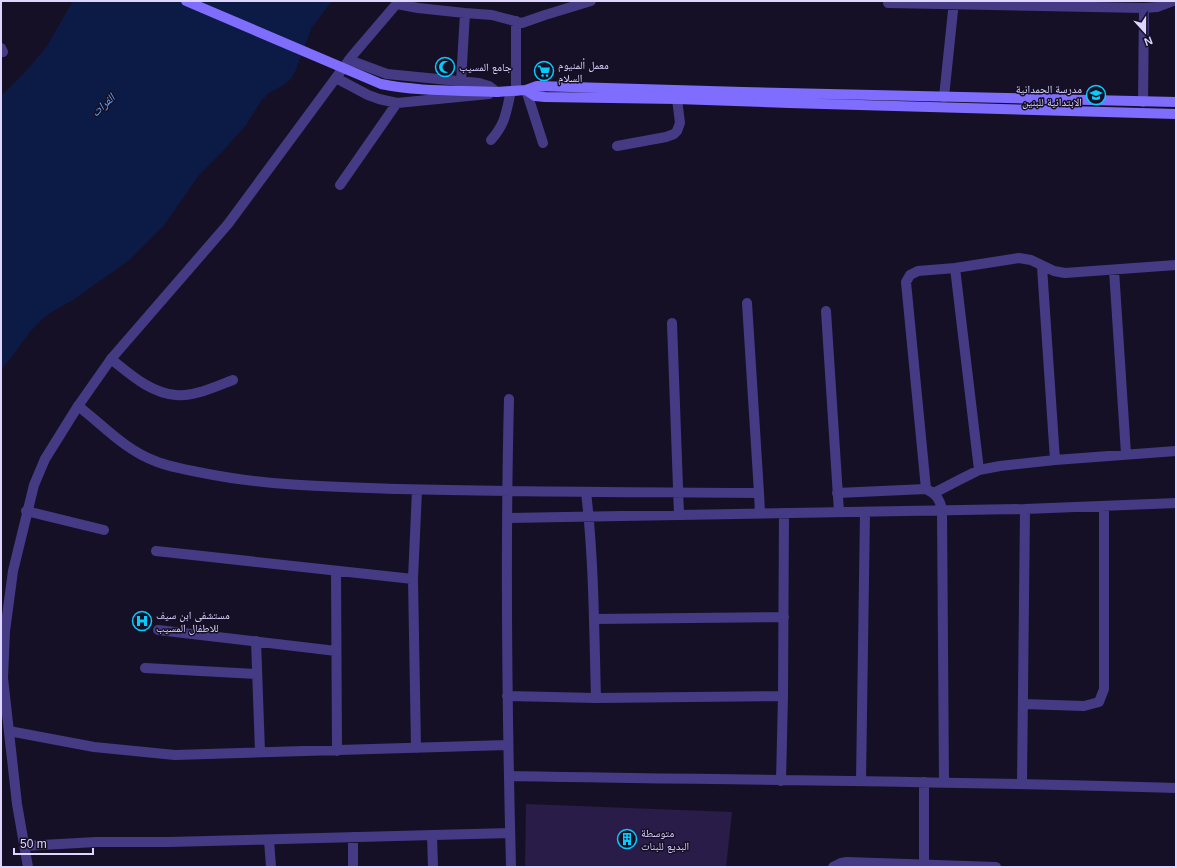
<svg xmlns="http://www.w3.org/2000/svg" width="1177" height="868" viewBox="0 0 1177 868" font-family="Arial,'Noto Naskh Arabic',sans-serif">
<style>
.water{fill:#0b1b45}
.building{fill:#291c48}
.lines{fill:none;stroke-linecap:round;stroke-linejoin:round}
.minor{stroke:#453b85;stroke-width:10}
.tertiary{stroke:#453b85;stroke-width:10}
.secondary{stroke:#7f6efd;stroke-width:10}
.secondary-bridge{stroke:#7f6efd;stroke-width:10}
.labels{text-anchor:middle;stroke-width:3;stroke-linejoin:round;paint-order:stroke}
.poi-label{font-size:11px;fill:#ded6fe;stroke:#161027;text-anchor:start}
.water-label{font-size:12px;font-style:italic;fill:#66a9fd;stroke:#161027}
</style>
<rect width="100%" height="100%" fill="#161027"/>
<path class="water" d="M73 1H332L312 27 295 72 290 80 285 84 269 93 261 101 246 125 222 152 199 175 165 224 128 261 73 300 50 313 41 320 30 332 12 356 1 370V96L27 70 47 46Z"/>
<path class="building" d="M526 804 732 812 726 867H525Z"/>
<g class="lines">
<path class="minor" d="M888 3 1144 8 1157 7 1173 1
M397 4 418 8 465 13 492 15 522 23 545 15 591 1
M516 21V91
M1 48 3 52
M349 60 387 74 479 83 489 86 497 92
M336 78 368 95 379 99 397 103 489 94
M461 81 465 13
M526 90 543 143
M944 97 954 1
M1143 102 1144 8
M491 140C506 123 506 112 511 91
M617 146 666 137 674 134 677 131 680 123 677 99
M340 185 397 103
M1042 267 1055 460
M955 268 979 470
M1114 270 1126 454
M747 303 759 493
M826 311 839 512
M672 323 679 515
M111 359C130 374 150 393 176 395 194 397 216 386 233 380
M509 399C505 555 507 711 511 867
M78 406C103 425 125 450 155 461 170 467 187 470 203 473 267 486 334 487 399 489 519 492 639 492 759 493L760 513
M926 489 906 282 910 275 918 271 955 268 1019 258 1031 260 1054 271 1065 273 1176 265
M586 492C594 560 594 629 596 698
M837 493 926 489C936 494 940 499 942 510L944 782
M934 493 959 480 979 470 1000 466 1055 460 1176 451
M26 511 104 530
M507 518 1025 509 1176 503
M156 551 413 579
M336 571 337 751
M594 619 784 617
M158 630 336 651
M256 641 260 752
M145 668 257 674
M507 696 596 698 783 696
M1023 704 1084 706 1099 702 1104 689V507
M9 731 94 747 175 755 507 745
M416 748 413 579 417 490
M509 776C731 780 954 781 1176 788
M781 781 783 696 784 513
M861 781 865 512
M924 782V864
M1022 783 1025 509
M432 835 433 867
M353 837V867
M269 840 271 867
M24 846 96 842H169L510 833
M833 867 841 863 847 862 996 867"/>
<path class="tertiary" d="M28 867 17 804 3 678 5 631 13 571 34 485 45 459 78 406 111 359 228 224 352 56 399 1"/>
<path class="secondary" d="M526 90 535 96 545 97 677 99 789 103 1176 114
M497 92 526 90 537 86 743 92 1176 102"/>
<path class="secondary-bridge" d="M186 1 381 84C419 92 459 90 497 92"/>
</g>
<defs>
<g id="mosque-ring" transform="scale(1)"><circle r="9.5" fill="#161027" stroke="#05ccfc" stroke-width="1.5"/><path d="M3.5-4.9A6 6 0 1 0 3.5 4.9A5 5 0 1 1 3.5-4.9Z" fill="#05ccfc"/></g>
<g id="supermarket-ring" transform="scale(1)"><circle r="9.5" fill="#161027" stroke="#05ccfc" stroke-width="1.5"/><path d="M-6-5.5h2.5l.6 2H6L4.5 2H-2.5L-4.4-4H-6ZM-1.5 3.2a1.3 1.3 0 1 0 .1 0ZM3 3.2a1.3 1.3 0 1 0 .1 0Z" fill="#05ccfc"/></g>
<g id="school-ring" transform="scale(1)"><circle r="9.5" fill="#161027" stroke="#05ccfc" stroke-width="1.5"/><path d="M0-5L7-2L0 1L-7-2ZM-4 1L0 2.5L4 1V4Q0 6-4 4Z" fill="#05ccfc"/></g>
<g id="hospital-ring" transform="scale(1)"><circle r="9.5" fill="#161027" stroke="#05ccfc" stroke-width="1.5"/><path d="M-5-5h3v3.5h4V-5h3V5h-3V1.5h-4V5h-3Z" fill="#05ccfc"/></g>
<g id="building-ring" transform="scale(1)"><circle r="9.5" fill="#161027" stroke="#05ccfc" stroke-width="1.5"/><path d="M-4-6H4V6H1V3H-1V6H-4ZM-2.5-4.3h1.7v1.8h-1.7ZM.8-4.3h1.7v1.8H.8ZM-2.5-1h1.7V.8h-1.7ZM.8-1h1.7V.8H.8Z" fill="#05ccfc"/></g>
</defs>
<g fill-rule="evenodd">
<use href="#mosque-ring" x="445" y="67"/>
<use href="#supermarket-ring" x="544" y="71"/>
<use href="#school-ring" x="1096" y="95"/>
<use href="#hospital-ring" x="142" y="621"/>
<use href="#building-ring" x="627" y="839"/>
</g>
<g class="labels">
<g class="poi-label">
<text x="558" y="69">معمل ألمنيوم<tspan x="558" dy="13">السلام</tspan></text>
<text x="459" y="71">جامع المسيب</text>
<text x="1082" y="93" text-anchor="end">مدرسة الحمدانية<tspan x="1082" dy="13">الابتدائية للبنين</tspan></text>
<text x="156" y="619">مستشفى ابن سيف<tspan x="156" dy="13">للاطفال المسيب</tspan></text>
<text x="641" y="837">متوسطة<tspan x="641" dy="13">البديع للبنات</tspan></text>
</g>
<g class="water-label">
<text transform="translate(103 105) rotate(-43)" y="4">الفرات</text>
</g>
</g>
<rect width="1177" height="868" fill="none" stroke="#ded6fe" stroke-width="4"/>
<g transform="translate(1145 32) rotate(159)" stroke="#161027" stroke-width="3" paint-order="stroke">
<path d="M0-3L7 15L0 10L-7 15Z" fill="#ded6fe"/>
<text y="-6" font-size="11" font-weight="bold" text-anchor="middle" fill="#ded6fe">N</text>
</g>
<path d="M14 848v6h79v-6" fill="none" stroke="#ded6fe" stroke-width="2"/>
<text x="20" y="848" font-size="12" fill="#ded6fe" stroke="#161027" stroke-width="3" paint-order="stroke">50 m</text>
</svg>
